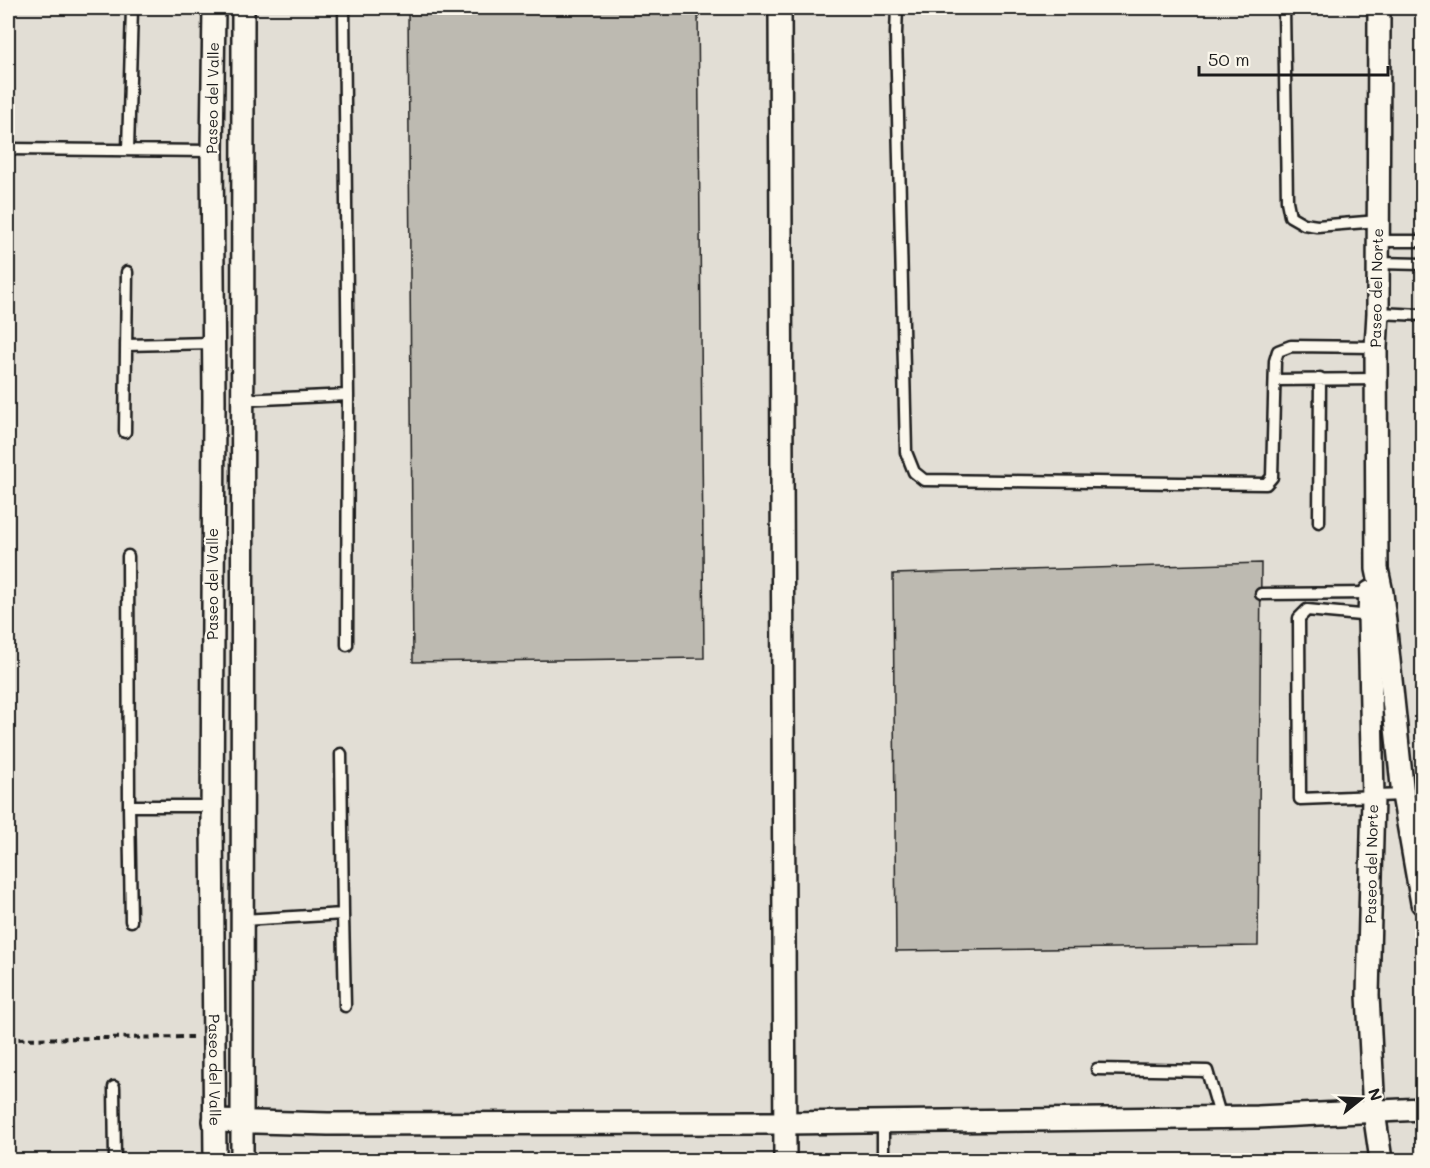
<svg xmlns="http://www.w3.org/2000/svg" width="1430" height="1168" viewBox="0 0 1430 1168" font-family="Mali,sans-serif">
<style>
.built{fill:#e2ded5}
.building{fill:#bdbab1;stroke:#1c1c1c;stroke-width:1.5}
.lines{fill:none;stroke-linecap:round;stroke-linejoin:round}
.lane-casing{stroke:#1c1c1c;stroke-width:15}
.street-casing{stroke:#1c1c1c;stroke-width:26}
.path{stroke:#1c1c1c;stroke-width:4;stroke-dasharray:6 4.5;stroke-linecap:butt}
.lane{stroke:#fbf7ec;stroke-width:10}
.street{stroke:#fbf7ec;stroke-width:21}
.labels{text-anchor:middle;stroke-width:4.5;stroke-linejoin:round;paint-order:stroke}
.street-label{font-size:15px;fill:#1c1c1c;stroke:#fbf7ec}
</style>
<rect width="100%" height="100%" fill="#f2eee4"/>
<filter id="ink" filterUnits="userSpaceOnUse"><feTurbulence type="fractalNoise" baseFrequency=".0167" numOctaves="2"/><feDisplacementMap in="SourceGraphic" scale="12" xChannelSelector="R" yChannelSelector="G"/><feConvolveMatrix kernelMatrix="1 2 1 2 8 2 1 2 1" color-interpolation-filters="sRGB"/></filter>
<g filter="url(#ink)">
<path class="built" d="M8 8H1422V1160H8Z"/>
<path class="building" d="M408 8H698L704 658 413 662Z
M1261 563 1258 946 896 951 893 574Z"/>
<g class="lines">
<g class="lane-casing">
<path id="lane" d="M897 8 896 33 906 452 914 472 924 480 1266 484 1272 477 1275 361 1278 351 1291 346 1376 347
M1284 8 1287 201 1290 216 1304 224 1317 226 1378 221
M8 149 212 151
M128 150 132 8
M1378 241H1422
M1378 263 1422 264
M1378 313 1422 315
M126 345 213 343
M1275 380 1377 379
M242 400 348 395 344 8
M125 432 127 272
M1319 522 1320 378
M128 556 129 806H212
M1261 594 1373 593
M1371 616 1307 610 1299 618 1300 799 1403 795
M347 645 348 395
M129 806 131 921
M343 914 345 1006
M242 920 343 914 341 754
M1097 1069 1207 1071 1221 1118
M114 1087 115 1160
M883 1160V1121"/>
</g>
<g class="street-casing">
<g id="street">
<path id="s1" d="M214 8 212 151 214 400 212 826 215 1160"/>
<path d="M780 8 785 1160"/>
<path d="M1379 8 1378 313 1376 347 1377 569 1382 593 1403 795 1422 903"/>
<path d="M1370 592 1369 616 1373 797 1368 995 1374 1112 1381 1160"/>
<path d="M214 1121 328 1124 784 1123 1258 1117 1422 1109"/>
<path d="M242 1160 243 8"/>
</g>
</g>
<path class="path" d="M8 1039 192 1037"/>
<use href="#lane" class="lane"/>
<use href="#street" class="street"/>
</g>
</g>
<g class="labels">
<g class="street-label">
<text transform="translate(213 98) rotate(-89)" y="5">Paseo del Valle</text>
<text transform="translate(1377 288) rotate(-89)" y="5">Paseo del Norte</text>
<text transform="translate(213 584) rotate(-90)" y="5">Paseo del Valle</text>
<text transform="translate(1372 864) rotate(-89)" y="5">Paseo del Norte</text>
<text dy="5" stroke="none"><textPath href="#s1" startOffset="1062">Paseo del Valle</textPath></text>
</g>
</g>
<rect width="1430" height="1168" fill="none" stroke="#fbf7ec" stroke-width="30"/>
<rect x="15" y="15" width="1400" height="1138" fill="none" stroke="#1c1c1c" stroke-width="2" filter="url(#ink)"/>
<g transform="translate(1361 1099) rotate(72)" stroke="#fbf7ec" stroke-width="4.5" paint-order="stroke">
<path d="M0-4.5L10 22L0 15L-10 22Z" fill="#1c1c1c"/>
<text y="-9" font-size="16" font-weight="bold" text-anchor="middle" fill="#1c1c1c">N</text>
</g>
<path d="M1199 66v9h189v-9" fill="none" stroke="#1c1c1c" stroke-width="3"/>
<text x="1208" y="66" font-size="18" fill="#1c1c1c" stroke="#fbf7ec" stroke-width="4.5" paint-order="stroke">50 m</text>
</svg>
